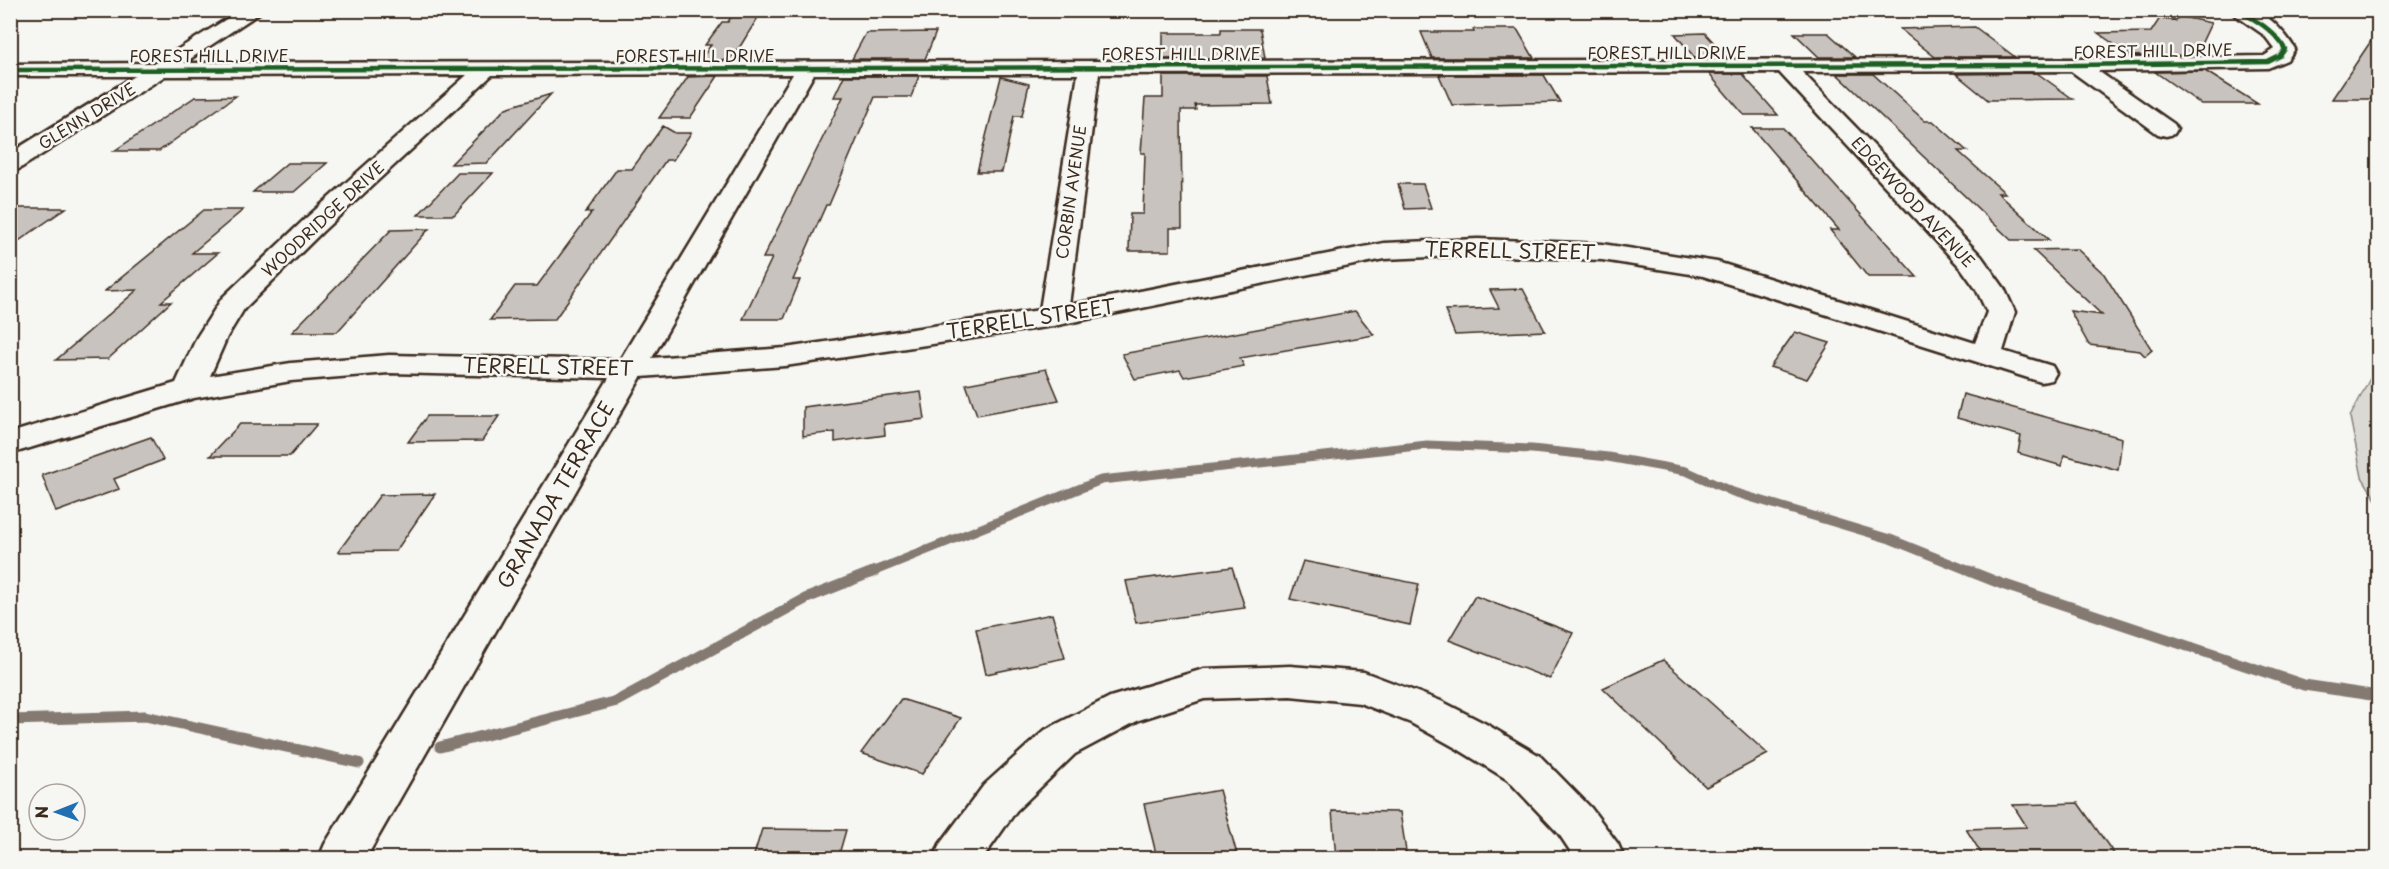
<svg xmlns="http://www.w3.org/2000/svg" width="2389" height="869" viewBox="0 0 2389 869" font-family="'Playpen Sans',sans-serif">
<style>
.green{fill:#dad9d3;stroke:#8a8278;stroke-width:1.5}
.lines{fill:none;stroke-linecap:round;stroke-linejoin:round}
.stream-far1{stroke:#857a71;stroke-width:9}
.stream{stroke:#857a71;stroke-width:11}
.building{fill:#c8c3be;stroke:#3b2a1e;stroke-width:1.5}
.minor-casing{stroke:#3b2a1e;stroke-width:5}
.minor{fill:#f6f6f2;fill-rule:evenodd}
.cycleway-casing{stroke:#f6f6f2;stroke-width:7}
.cycleway{stroke:#1b5e20;stroke-width:4.5}
.labels{text-anchor:middle;stroke-width:5;stroke-linejoin:round;paint-order:stroke}
.far-street-label{font-size:16px;fill:#3b2a1e;stroke:#f6f6f2}
.street-label{font-size:20px;fill:#3b2a1e;stroke:#f6f6f2}
</style>
<rect width="100%" height="100%" fill="#f6f6f2"/>
<filter id="ink" filterUnits="userSpaceOnUse"><feTurbulence type="fractalNoise" baseFrequency=".0167" numOctaves="2"/><feDisplacementMap in="SourceGraphic" scale="12" xChannelSelector="R" yChannelSelector="G"/><feConvolveMatrix kernelMatrix="1 2 1 2 8 2 1 2 1" color-interpolation-filters="sRGB"/></filter>
<g filter="url(#ink)">
<path class="green" d="M2378 363V503L2362 477 2350 417Z"/>
<g class="lines">
<path class="stream-far1" d="M872 572 1101 480 1427 445 1532 449 1608 457 1686 471 1733 492 1890 539 1972 572"/>
<path class="stream" d="M1969 571 2002 584 2304 685 2378 696
M10 720 145 716 359 763
M440 747 617 701 807 598 875 571"/>
</g>
<path class="building" d="M735 10 762 11 741 45 729 60H700L711 45H705L722 22H728Z
M2178 16 2211 23 2196 55 2131 56 2098 33 2151 32 2160 18 2176 21Z
M1975 27 2015 57H1935L1900 29Z
M1221 29H1260L1265 58 1163 59V33H1221Z
M1473 29H1517L1534 58H1432L1421 32H1474Z
M2379 29V99H2332Z
M936 32 925 59H852L866 33Z
M1705 33 1727 57 1695 58 1675 34Z
M1794 33H1828L1855 57H1819Z
M2205 71 2258 104H2201L2155 72Z
M2037 73 2073 99 1988 100 1956 74Z
M1709 74H1742L1778 115H1744Z
M1837 74H1873L1925 121H1933L1967 151H1958L2005 193H1998L2049 240H2011Z
M1439 75H1544L1560 102 1452 105Z
M718 76 690 118H659L688 77Z
M844 76H919L911 97H875L829 205H826L793 280H800L784 319H743L772 258H763L843 97H834Z
M1163 76H1267L1272 104 1195 105 1196 110H1181L1182 228H1170V251H1129L1130 214H1143L1145 153H1141L1145 98H1163Z
M1001 77 1029 84 1022 116H1014L1002 172H977Z
M551 94 487 163 451 164 506 108Z
M236 96 159 151H114L195 97Z
M663 126 675 133H691L673 160H666L555 319 490 320 515 286H537L592 212 585 213 617 169H632Z
M1752 128H1783L1917 277H1868L1830 230H1839Z
M287 163H327L294 192H253Z
M458 173H493L454 215H418Z
M1398 184H1423L1431 208 1405 209Z
M10 208H66L10 247Z
M204 210H243L192 253H218L161 302H171L108 359 56 360 137 290 105 291Z
M429 229 337 332H292L391 230Z
M2077 249 2104 274 2152 350 2145 356 2140 351 2089 345 2070 311 2102 315 2033 250Z
M1523 289 1545 331 1455 335 1445 310 1499 308 1490 290Z
M1355 311 1374 335 1240 358 1244 366 1184 377 1180 370 1135 379 1122 354Z
M1795 332 1830 343 1807 379 1770 367Z
M1046 369 1059 400 977 415 966 384Z
M921 392 925 419 884 424 885 435 835 442V432L803 436V407Z
M1963 394 2122 438 2118 470 2064 455 2062 466 2018 453 2021 436 1957 418Z
M427 416H499L482 441 408 442Z
M240 424H317L290 456H210Z
M151 437 163 460 114 479 119 489 56 512 42 475Z
M435 494 396 551 338 552 380 495Z
M1303 561 1419 584 1410 625 1290 599Z
M1232 567 1245 608 1136 623 1126 581Z
M1475 596 1573 633 1550 679 1449 640Z
M1052 614 1065 658 986 674 976 629Z
M1663 660 1768 754 1706 787 1603 688Z
M901 699 961 718 922 774 861 753Z
M1219 790 1238 858H1157L1144 804Z
M2078 803 2117 858H1984L1966 829 2027 827 2013 805Z
M1332 811 1400 812 1407 858H1336Z
M762 829 846 830 838 858H753Z"/>
<g class="lines">
<g class="minor-casing">
<path id="minor" d="M241 10H264L184 63 2076 59 2264 56 2275 49 2264 35 2228 10C2235 10 2245 9 2252 10 2270 15 2286 34 2295 49L2287 60 2268 68 2098 71 2174 124 2177 129 2174 134 2166 136 2158 134 2071 71 1802 72 1981 256 2004 288 2015 312 2003 351 2052 366 2056 373 2052 380 2041 382 1703 276 1602 260 1478 255 1384 259 1053 326 785 366 641 377 366 858H319L325 844 609 378 389 373 291 381 194 398 10 454V433L176 383 197 337 222 298 305 219 467 75 165 76 19 169 10 171V153L135 76H10V64L156 63ZM1779 72 1961 268 1976 289 1987 312 1975 343 1717 262 1602 244 1478 239 1384 243 1069 305 1099 74ZM793 74 620 360 389 355 291 363 210 376 227 337 244 309 323 231 492 75ZM814 74H1078L1040 310 785 348 652 358Z
M1290 666 1364 672 1441 701 1486 724 1540 756 1591 808 1618 844 1624 858H1575L1559 834 1508 780 1456 748 1411 723 1360 703 1290 696 1204 699 1139 720 1075 754 1016 811 983 858H934L940 844 984 785 1045 730 1110 697 1204 669Z"/>
</g>
<use href="#minor" class="minor"/>
<g class="cycleway-casing">
<path id="cycleway" d="M10 70 2076 65 2268 62 2280 56 2285 49C2274 30 2256 20 2237 10"/>
</g>
<use href="#cycleway" class="cycleway"/>
</g>
</g>
<g class="labels">
<g class="far-street-label">
<text transform="translate(2153 51) rotate(-1)" y="6">FOREST HILL DRIVE</text>
<text x="1667" y="59">FOREST HILL DRIVE</text>
<text x="1181" y="60">FOREST HILL DRIVE</text>
<text x="209" y="62">FOREST HILL DRIVE</text>
<text x="695" y="62">FOREST HILL DRIVE</text>
<text transform="translate(87 116) rotate(-32)" y="6">GLENN DRIVE</text>
<text transform="translate(1071 192) rotate(-82)" y="6">CORBIN AVENUE</text>
<text transform="translate(1913 202) rotate(47)" y="6">EDGEWOOD AVENUE</text>
<text transform="translate(323 219) rotate(-43)" y="6">WOODRIDGE DRIVE</text>
</g>
<g class="street-label">
<text transform="translate(1510 251) rotate(1)" y="7">TERRELL STREET</text>
<text transform="translate(1031 319) rotate(-9)" y="7">TERRELL STREET</text>
<text transform="translate(548 367) rotate(1)" y="7">TERRELL STREET</text>
<text transform="translate(556 495) rotate(-60)" y="7">GRANADA TERRACE</text>
</g>
</g>
<rect width="2389" height="869" fill="none" stroke="#f6f6f2" stroke-width="36"/>
<rect x="18" y="18" width="2353" height="833" fill="none" stroke="#3b2a1e" stroke-width="2" filter="url(#ink)"/>
<g transform="translate(57 812) rotate(269)"><circle r="28" fill="#f6f6f2" stroke="#aba49d" stroke-width="1.5"/>
<path d="M0-4.5L10 22L0 15L-10 22Z" fill="#1f6fb2"/>
<text y="-9" font-size="16" font-weight="bold" text-anchor="middle" fill="#3b2a1e">N</text>
</g>
</svg>
